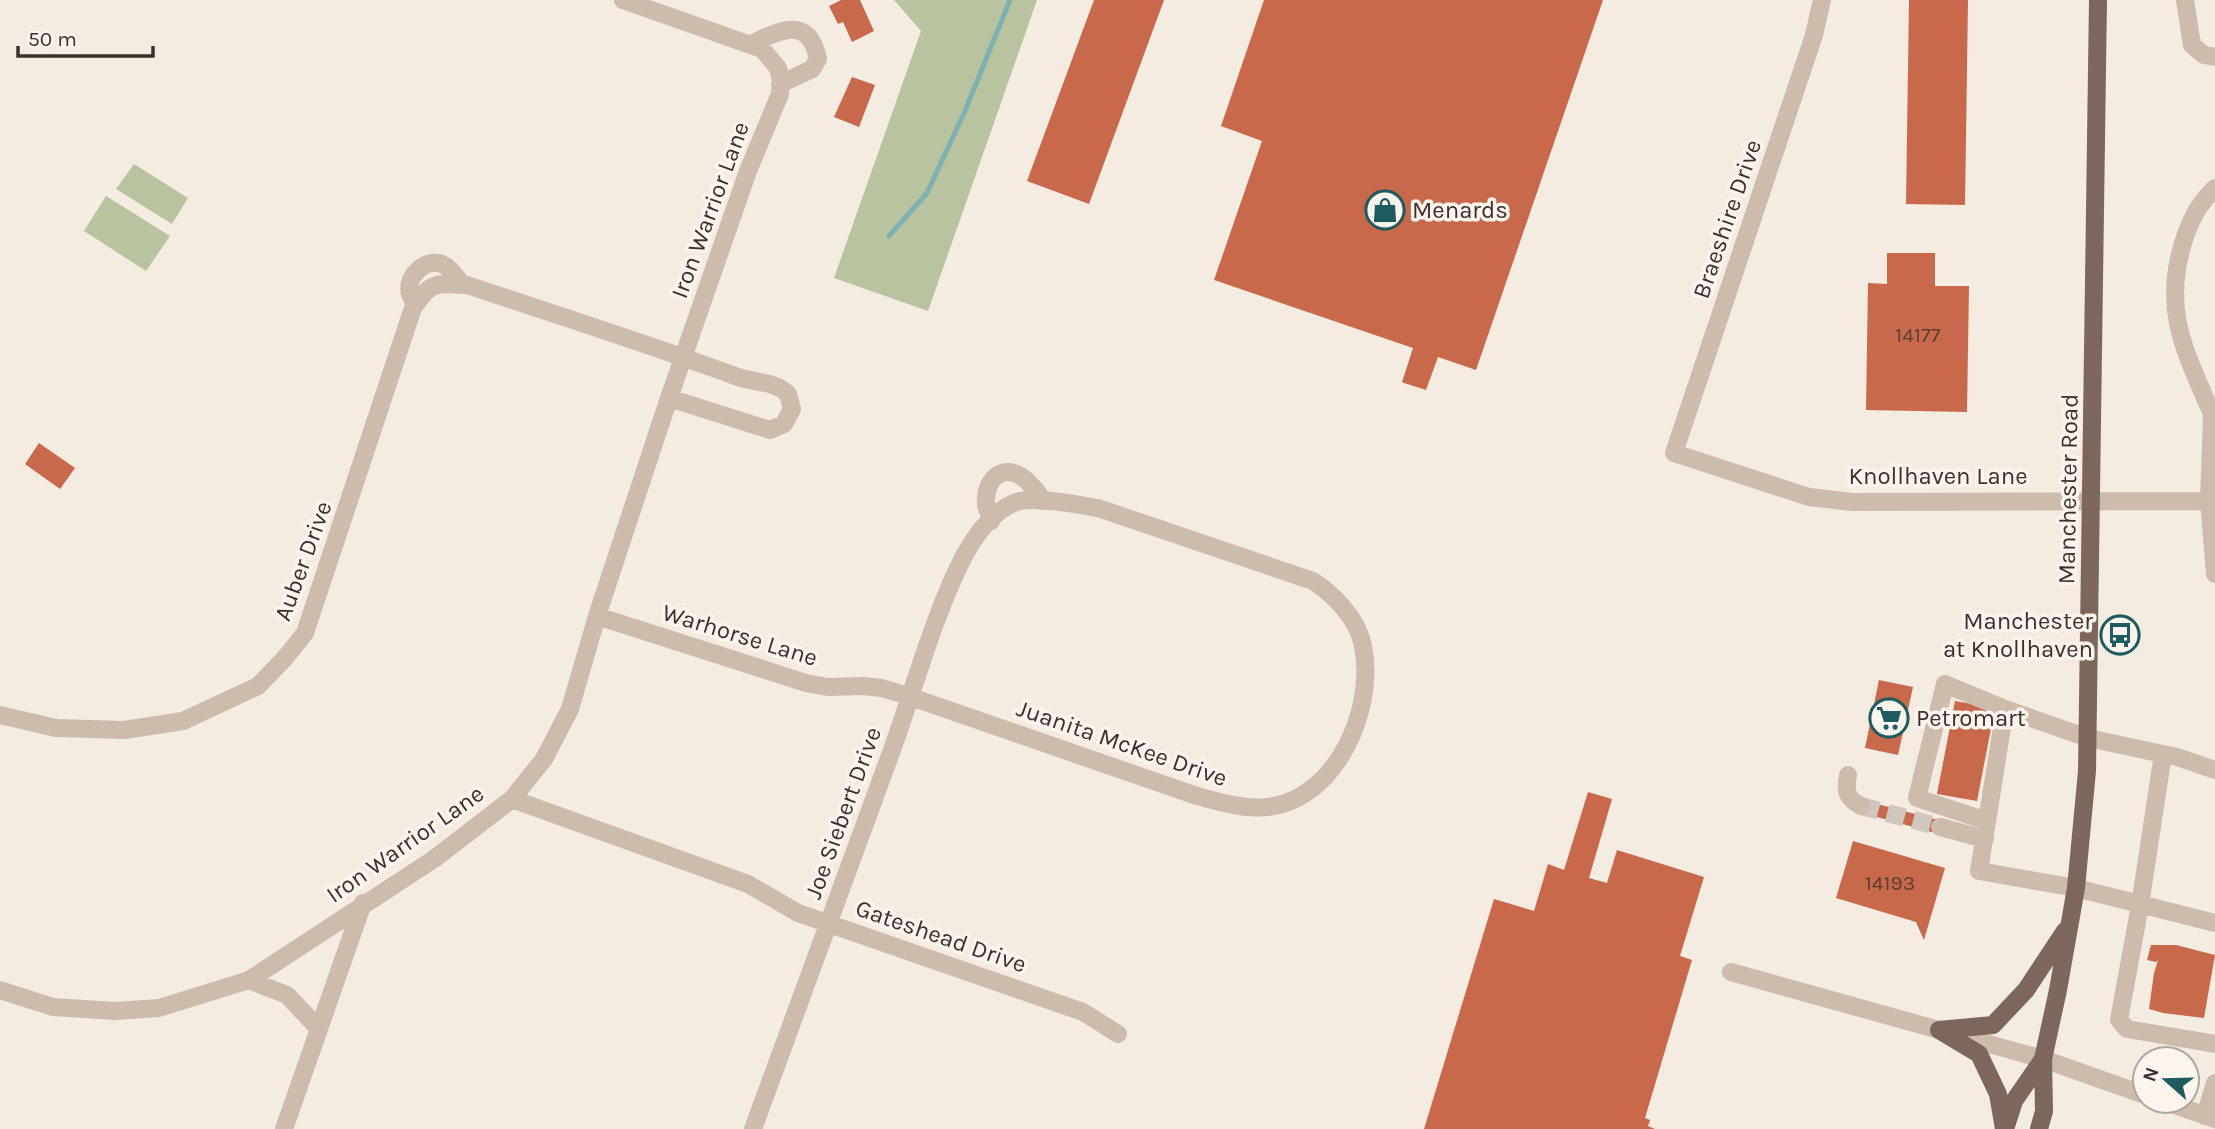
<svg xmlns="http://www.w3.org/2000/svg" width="2215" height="1129" viewBox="0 0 2215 1129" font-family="Karla,sans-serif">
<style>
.green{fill:#b8c4a0}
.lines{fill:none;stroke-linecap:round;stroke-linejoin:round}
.stream{stroke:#7fb0b2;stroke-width:5}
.building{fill:#c8694b}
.minor-tunnel{stroke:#cfc6bd;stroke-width:18;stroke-dasharray:18 9;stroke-linecap:butt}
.minor{stroke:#cdbbac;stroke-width:18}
.major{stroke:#7d675c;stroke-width:18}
.labels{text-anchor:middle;stroke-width:7;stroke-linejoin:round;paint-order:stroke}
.number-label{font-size:21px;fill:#5e3e33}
.street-label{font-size:24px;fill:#3b302b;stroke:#fbf5ee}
.poi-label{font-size:24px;fill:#3b302b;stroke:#fbf5ee;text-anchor:start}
</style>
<rect width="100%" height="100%" fill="#f4ebe1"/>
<path class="green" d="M894 0H1037L928 311 834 278 921 31Z
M134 164 188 198 172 224 116 189Z
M106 196 170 236 146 271 84 231Z"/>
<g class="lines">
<path class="stream" d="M889 236 927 193 965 111 1010 0"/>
</g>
<path class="building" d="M841 0H860L874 31 852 42 843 22 838 24 829 6Z
M1094 0H1164L1089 204 1027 181Z
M1264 0H1603L1476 370 1438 357 1426 390 1404 383 1402 382 1413 348 1214 280 1262 141 1221 126Z
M1909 0H1968L1965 205 1906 204Z
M852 77 875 85 859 127 834 117Z
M1887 253H1935V286H1969L1967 412 1866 410 1868 283 1887 284Z
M39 443 75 468 60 489 25 464Z
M1879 680 1913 687 1898 755 1865 748Z
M1955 701 1995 708 1977 801 1937 794Z
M1588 792 1612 799 1589 878 1607 883 1617 850 1704 877 1680 956 1692 960 1645 1118 1650 1120 1648 1126 1655 1129H1424L1494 899 1534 911 1548 864 1564 870Z
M1862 800 1942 821 1939 834 1859 812Z
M1853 841 1945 868 1924 940 1916 922 1836 898Z
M2151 945H2176L2215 955 2204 1018 2163 1013 2149 1009 2154 973 2158 960 2156 962 2147 960Z"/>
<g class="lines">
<path class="minor-tunnel" d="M1861 806 1940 827"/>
<path class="minor" d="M1822 0 1814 35 1674 453 1809 497 1852 502 2209 501
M2185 0 2192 45 2204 55 2215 57
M752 44C779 30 809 15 818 59L812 69 780 84
M415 304C414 301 411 298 410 294 405 277 425 258 442 264 450 267 456 277 462 284
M2215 406 2212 414 2209 501 2215 574
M2212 414C2186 353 2162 312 2183 243 2190 221 2198 204 2215 188
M991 521C990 516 987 510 986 505 984 475 1008 460 1030 484 1035 490 1040 493 1042 501
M597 616 806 683 828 687 863 686 882 688 911 697 1197 796C1226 804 1256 813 1286 803 1345 782 1376 699 1362 642 1356 617 1333 594 1313 581L1098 508C1079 505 1030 495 1014 503 992 512 975 536 964 556 934 614 914 689 892 750 846 877 799 1003 753 1129
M2005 709 2088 738 2177 757 2215 770
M0 715 56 728 124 730 183 721 258 686 285 658 305 633 413 308C431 281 436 283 467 285 557 315 648 344 738 377 755 383 775 381 788 394L792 409 784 424 770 430 669 398
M2163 754 2140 905 2119 1020 2127 1029 2215 1044
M1848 775C1845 791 1846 798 1861 806
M512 799 748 884 798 913 1083 1012 1118 1034
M1987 821 1917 798 1945 684 2005 709 1979 871 2076 888 2215 923
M1940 827 1985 839
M1731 972 2043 1059 2145 1095
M249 980 287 995 319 1029
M0 990 53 1007 115 1011 159 1008 249 980 434 859 512 799 544 759 570 709 597 616 669 398 748 171 780 94 781 80 778 68 762 49 623 0
M2163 1101 2215 1119
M2205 1116 2215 1083
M284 1129 363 903"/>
<path class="major" d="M1939 1030 1993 1025 2026 990 2065 931
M1939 1030 1979 1054 1998 1094 2004 1129
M2006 1126 2014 1101 2043 1059
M2039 1129 2044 1111 2043 1059 2058 990 2076 888 2087 771 2098 0"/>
</g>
<defs>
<g id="shop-ring" transform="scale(2.0125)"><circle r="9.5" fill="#fbf5ee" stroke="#1f5a5e" stroke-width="1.5"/><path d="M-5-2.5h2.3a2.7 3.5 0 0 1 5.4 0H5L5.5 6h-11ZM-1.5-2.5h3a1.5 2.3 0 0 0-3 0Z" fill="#1f5a5e"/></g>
<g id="bus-ring" transform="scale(2.0125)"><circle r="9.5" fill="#fbf5ee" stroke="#1f5a5e" stroke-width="1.5"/><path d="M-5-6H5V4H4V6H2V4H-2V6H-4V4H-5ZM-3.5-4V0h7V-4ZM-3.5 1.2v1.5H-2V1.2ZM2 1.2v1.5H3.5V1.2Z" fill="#1f5a5e"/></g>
<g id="supermarket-ring" transform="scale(2.0125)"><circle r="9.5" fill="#fbf5ee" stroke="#1f5a5e" stroke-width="1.5"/><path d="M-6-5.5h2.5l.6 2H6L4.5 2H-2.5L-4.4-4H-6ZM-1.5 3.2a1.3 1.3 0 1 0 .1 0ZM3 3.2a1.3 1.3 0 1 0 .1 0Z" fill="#1f5a5e"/></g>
</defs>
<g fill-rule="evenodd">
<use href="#shop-ring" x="1385" y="210"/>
<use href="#bus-ring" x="2120" y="635"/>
<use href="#supermarket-ring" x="1889" y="718"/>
</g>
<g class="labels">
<g class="number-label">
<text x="1918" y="342">14177</text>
<text x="1890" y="890">14193</text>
</g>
<g class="street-label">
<text transform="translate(710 210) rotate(-70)" y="8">Iron Warrior Lane</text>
<text transform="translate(1727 219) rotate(-71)" y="8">Braeshire Drive</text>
<text x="1938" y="484">Knollhaven Lane</text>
<text transform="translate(2068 489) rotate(-89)" y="8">Manchester Road</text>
<text transform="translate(303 561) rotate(-70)" y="8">Auber Drive</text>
<text transform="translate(740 635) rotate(17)" y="8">Warhorse Lane</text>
<text transform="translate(1122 743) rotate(19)" y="8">Juanita McKee Drive</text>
<text transform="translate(843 813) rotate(-70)" y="8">Joe Siebert Drive</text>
<text transform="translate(405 844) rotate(-35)" y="8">Iron Warrior Lane</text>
<text transform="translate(941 936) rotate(19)" y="8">Gateshead Drive</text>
</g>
<g class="poi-label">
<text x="1412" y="218">Menards</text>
<text x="2093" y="629" text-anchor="end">Manchester<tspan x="2093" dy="28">at Knollhaven</tspan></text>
<text x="1916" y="726">Petromart</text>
</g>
</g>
<g transform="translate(2166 1080) rotate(290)"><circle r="33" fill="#fbf5ee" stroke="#aea6a0" stroke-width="2"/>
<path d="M0-5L12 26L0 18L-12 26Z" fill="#1f5a5e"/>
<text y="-10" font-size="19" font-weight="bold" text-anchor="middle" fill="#3b302b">N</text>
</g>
<path d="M18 46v10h135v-10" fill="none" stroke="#3b302b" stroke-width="3.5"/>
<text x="28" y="46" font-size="21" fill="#3b302b" stroke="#fbf5ee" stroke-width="5" paint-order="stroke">50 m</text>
</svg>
